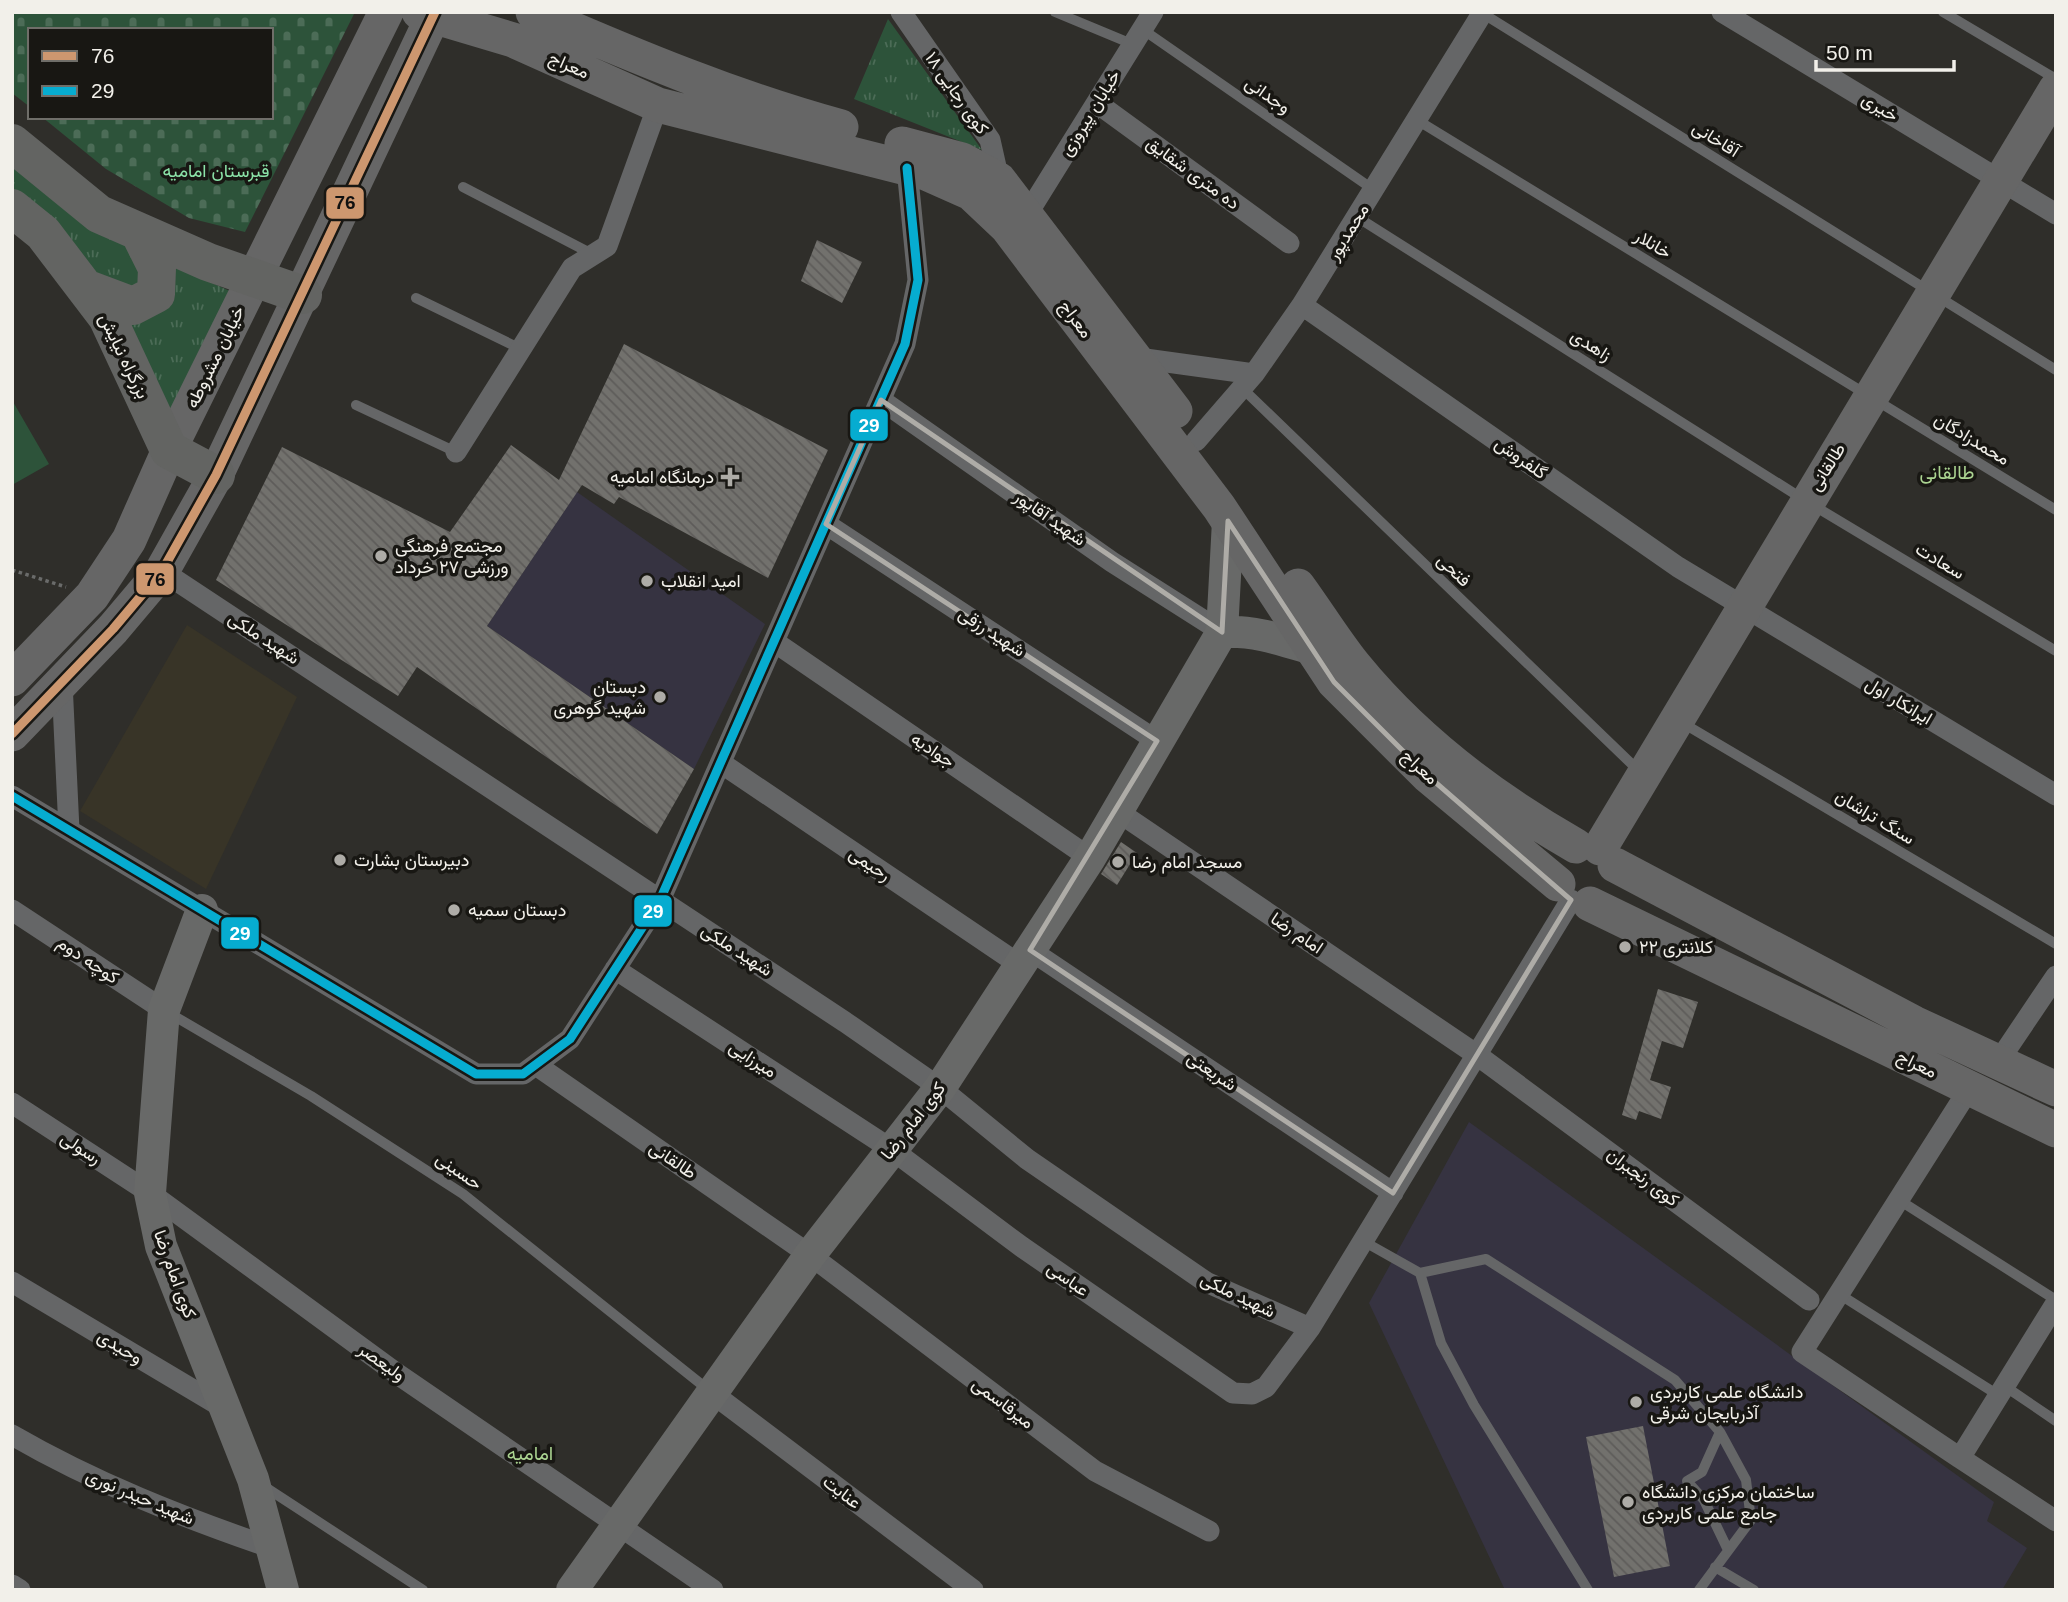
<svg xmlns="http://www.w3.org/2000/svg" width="2068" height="1602" viewBox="0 0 2068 1602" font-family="Arial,Vazirmatn,sans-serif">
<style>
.education{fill:#363341}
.built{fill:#383427}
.grass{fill:url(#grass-tufts)}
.cemetery{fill:url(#cemetery-stones)}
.pitch{fill:#2d533a}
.building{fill:url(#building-back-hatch)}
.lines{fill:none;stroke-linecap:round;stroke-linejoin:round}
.path{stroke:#6a6b6a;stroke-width:3.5;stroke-dasharray:3.5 3.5;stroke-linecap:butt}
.lane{stroke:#656667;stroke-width:10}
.street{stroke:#656667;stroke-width:21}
.secondary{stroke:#686968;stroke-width:32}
.primary{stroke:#666;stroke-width:35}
.highway{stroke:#636462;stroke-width:38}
.bus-1-casing{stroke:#181713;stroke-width:14}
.bus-2-casing{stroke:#181713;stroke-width:14}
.bus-1{stroke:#cd976f;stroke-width:9}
.bus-2{stroke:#06acd0;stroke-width:9}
.marked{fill:none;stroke:#aeaca7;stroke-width:5;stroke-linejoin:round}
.poi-dot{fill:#aeaca7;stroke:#181713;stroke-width:2.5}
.labels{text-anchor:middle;stroke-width:7;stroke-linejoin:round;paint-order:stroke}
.street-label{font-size:18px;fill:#f2f0ea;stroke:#181713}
.park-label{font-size:18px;fill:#8be3a8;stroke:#181713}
.poi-label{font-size:18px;fill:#f2f0ea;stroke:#181713;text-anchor:start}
.neighbourhood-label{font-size:19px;fill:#abd491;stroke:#181713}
.line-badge{stroke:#181713;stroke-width:2.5}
.badge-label{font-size:19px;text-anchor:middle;font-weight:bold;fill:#fff}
.pale-badge-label{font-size:19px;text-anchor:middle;font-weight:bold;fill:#111}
</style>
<defs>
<pattern id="grass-tufts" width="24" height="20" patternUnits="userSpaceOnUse" patternTransform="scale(1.75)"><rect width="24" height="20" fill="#2d533a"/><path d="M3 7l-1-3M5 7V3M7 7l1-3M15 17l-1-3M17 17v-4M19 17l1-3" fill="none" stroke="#4c6c57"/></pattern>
<pattern id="cemetery-stones" width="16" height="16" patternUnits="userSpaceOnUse" patternTransform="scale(1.75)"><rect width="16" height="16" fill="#2d533a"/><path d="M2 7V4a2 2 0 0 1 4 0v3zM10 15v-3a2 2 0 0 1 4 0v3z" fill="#4c6c57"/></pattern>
<pattern id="building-back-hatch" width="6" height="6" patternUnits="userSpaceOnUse" patternTransform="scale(1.75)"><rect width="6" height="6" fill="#72716d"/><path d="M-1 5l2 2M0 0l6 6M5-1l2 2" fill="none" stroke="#5e5c5a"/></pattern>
</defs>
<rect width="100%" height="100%" fill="#2f2e2a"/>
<path class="education" d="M577 492 765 624 694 769 487 626Z
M1469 1122 1994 1502 1987 1521 2027 1548 2002 1590H1505L1369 1303Z"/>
<path class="built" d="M187 625 297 697 206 889 80 811Z"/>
<path class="grass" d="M888 19 982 150 854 99Z
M12 165 92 228 232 292 172 411 58 226 12 189Z"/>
<path class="cemetery" d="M12 12H355L245 232 189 218 106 169 42 117H271V30H30V107L12 93Z"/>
<path class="pitch" d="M12 400 49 464 12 485Z"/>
<path class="building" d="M817 240 862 262 842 303 801 281Z
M624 344 828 450 768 578 619 497 614 504 582 485 487 626 694 769 657 834 417 667 398 696 216 580 282 447 450 532 511 445 559 480Z
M1121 842 1137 853 1117 885 1101 874Z
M1658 989 1698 1002 1683 1048 1662 1041 1650 1080 1671 1087 1661 1119 1639 1111 1636 1120 1622 1115Z
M1643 1426 1670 1566 1614 1577 1586 1437Z"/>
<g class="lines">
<path class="path" d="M12 570 66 587"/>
<path class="lane" d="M1055 12 1132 44
M1943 12 2056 79
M1482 13 2056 370
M1142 29 1374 190
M1417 120 2056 510
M463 187 594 255
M1357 217 1806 501 2056 651
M416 298 521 349
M1242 388 1641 773
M356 405 456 452
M1681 722 2056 944
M169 1013 311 1096 463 1194 711 1392
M1899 1200 2056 1300
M1363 1241 1420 1273 1486 1259 1675 1380 1720 1432 1746 1480 1751 1520 1699 1590
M1420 1273 1441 1343 1474 1405 1588 1590
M1839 1294 1998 1395
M2003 1385 2056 1421
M1720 1432 1702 1472 1687 1481 1704 1500 1728 1550
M262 1485 423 1590
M1715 1567 1754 1590"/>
<path class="street" d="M901 12 990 140 999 180
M1722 12 2056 214
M1097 103 1289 243
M1028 213 1153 12
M1302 305 1678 567 2056 795
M1138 358 1254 374
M881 400 1112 562 1222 632
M1196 441 1254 374 1302 305 1483 12
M456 452 572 268 607 246 658 105
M826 524 1157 741
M162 571 845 1022 940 1088 1027 1159 1206 1282 1310 1328
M776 643 1090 858
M62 682 69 830
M721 763 1020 965
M12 796 476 1074H523L570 1039 660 900 905 344 918 280 907 168
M1117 811 1477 1055 1809 1300
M12 910 164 1010
M1030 950 1393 1193
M615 969 891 1149 1022 1247 1233 1393 1252 1394 1266 1387 1310 1328 1571 900
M1998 1062 2056 976
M536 1065 810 1255 1095 1471 1209 1531
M12 1103 150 1193 396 1373 713 1590
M12 1282 227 1410
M2056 1303 1960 1458 2056 1521
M712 1393 973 1590
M12 1435C95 1483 182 1517 272 1548
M1960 1458 1802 1352 1969 1089
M12 1585 20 1590"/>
<path class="secondary" d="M1222 632C1254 630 1282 640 1312 649
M202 910 164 1010 150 1193 161 1246 253 1479 283 1590
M572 1590 810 1255 940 1088 1090 858 1222 632 1228 521"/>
<path class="primary" d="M419 12 513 40 658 105 926 173 971 193 1007 227 1219 507 1334 682 1427 775 1558 884
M533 12C634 56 735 98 841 127
M902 144 962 160 999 180 1175 411
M1298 586C1317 612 1334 640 1354 665 1415 740 1492 798 1576 846
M12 679 92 596 129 540 169 450 386 12
M12 734 113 629 162 571 216 475 435 12
M1600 848 2056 89
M1615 865 1914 1023 2056 1089
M1590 904 2056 1130"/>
<path class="highway" d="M12 143 99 214 208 262 303 295
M12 208 43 233 107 317 169 450 216 475
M85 288 133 306 156 294 157 268 140 234"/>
<g class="bus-1-casing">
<path id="bus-1" d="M12 734 113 629 162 571 216 475 435 12"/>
</g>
<g class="bus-2-casing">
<path id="bus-2" d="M12 796 476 1074H523L570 1039 660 900 905 344 918 280 907 168"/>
</g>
<use href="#bus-1" class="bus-1"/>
<use href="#bus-2" class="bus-2"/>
</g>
<path class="marked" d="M881 400 1222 632 1228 521 1334 682 1427 775 1571 900 1393 1193 1030 950 1157 741 826 524Z"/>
<g class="poi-dot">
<path d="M726.5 466.5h7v7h7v7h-7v7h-7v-7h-7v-7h7z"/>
<circle cx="381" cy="556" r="7"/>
<circle cx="647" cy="581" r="7"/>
<circle cx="660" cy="697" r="7"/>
<circle cx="340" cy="860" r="7"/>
<circle cx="1118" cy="862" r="7"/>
<circle cx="454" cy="910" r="7"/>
<circle cx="1625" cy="947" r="7"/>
<circle cx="1636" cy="1402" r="7"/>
<circle cx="1628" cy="1502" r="7"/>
</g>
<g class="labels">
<g class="street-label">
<text transform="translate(569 65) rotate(24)" y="6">معراج</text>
<text transform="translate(957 93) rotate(55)" y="6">کوی رجایی ۱۸</text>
<text transform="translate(1268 95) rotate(35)" y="6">وجدانی</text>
<text transform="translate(1880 107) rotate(31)" y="6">خیری</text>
<text transform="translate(1090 113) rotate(-58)" y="6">خیابان پیروزی</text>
<text transform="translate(1716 139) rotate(32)" y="6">آقاخانی</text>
<text transform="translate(1193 173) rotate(36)" y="6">ده متری شقایق</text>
<text transform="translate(1348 232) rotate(-58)" y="6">محمدپور</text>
<text transform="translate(1653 244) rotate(31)" y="6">خانلار</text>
<text transform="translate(1076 319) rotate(53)" y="6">معراج</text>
<text transform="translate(1591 345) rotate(32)" y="6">زاهدی</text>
<text transform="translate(124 356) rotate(64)" y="6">بزرگراه نیایش</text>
<text transform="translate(215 357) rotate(-64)" y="6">خیابان مشروطه</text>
<text transform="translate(1972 439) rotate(31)" y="6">محمدزادگان</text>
<text transform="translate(1521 458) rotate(35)" y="6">گلفروش</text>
<text transform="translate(1827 467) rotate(-58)" y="6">طالقانی</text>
<text transform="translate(1050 518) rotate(35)" y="6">شهید آقاپور</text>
<text transform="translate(1940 561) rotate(31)" y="6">سعادت</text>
<text transform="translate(1454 570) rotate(44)" y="6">فتحی</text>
<text transform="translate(992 632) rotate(33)" y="6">شهید رزقی</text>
<text transform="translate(264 638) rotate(33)" y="6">شهید ملکی</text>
<text transform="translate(1899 701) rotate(31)" y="6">ایرانکار اول</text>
<text transform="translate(933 750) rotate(34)" y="6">جوادیه</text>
<text transform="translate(1420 767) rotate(43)" y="6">معراج</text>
<text transform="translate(1875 817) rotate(31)" y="6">سنگ تراشان</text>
<text transform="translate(870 864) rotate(34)" y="6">رحیمی</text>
<text transform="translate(1297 933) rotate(34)" y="6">امام رضا</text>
<text transform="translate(737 950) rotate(33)" y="6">شهید ملکی</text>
<text transform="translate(88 960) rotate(34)" y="6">کوچه دوم</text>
<text transform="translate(753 1059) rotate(33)" y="6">میرزایی</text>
<text transform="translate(1917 1064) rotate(26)" y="6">معراج</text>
<text transform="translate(1212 1071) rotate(34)" y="6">شریعتی</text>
<text transform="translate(913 1121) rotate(-52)" y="6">کوی امام رضا</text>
<text transform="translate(81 1148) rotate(33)" y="6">رسولی</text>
<text transform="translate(673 1160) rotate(34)" y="6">طالقانی</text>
<text transform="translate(459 1171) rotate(35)" y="6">حسینی</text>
<text transform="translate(1643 1177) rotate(37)" y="6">کوی رنجبران</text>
<text transform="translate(175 1274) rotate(70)" y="6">کوی امام رضا</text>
<text transform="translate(1068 1279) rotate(35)" y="6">عباسی</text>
<text transform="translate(1238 1295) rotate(26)" y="6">شهید ملکی</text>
<text transform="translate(120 1347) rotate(31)" y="6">وحیدی</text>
<text transform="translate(382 1362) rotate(35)" y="6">ولیعصر</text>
<text transform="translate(1003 1403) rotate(37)" y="6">میرقاسمی</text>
<text transform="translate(842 1492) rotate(37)" y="6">عنایت</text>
<text transform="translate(140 1497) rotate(23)" y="6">شهید حیدر نوری</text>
</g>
<g class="park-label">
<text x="216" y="177">قبرستان امامیه</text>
</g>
<g class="poi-label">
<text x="714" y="483" text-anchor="end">درمانگاه امامیه</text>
<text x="395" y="552">مجتمع فرهنگی<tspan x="395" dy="21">ورزشی ۲۷ خرداد</tspan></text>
<text x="661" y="587">امید انقلاب</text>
<text x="646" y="693" text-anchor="end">دبستان<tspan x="646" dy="21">شهید گوهری</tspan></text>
<text x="354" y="866">دبیرستان بشارت</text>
<text x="1132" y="868">مسجد امام رضا</text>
<text x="468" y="916">دبستان سمیه</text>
<text x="1639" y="953">کلانتری ٢٢</text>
<text x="1650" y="1398">دانشگاه علمی کاربردی<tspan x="1650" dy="21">آذربایجان شرقی</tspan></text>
<text x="1642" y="1498">ساختمان مرکزی دانشگاه<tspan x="1642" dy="21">جامع علمی کاربردی</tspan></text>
</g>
<g class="neighbourhood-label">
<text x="1947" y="479">طالقانی</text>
<text x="530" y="1460">امامیه</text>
</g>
</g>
<g class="line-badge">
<rect x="325" y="186" width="40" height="34" rx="7" fill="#cd976f"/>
<rect x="849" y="408" width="40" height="34" rx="7" fill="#06acd0"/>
<rect x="135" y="562" width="40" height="34" rx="7" fill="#cd976f"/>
<rect x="633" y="894" width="40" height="34" rx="7" fill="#06acd0"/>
<rect x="220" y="916" width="40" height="34" rx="7" fill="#06acd0"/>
</g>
<g class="badge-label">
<text x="869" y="432">29</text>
<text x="653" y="918">29</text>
<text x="240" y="940">29</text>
</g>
<g class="pale-badge-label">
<text x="345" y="209">76</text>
<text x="155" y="586">76</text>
</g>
<rect width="2068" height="1602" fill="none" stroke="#f2f0ea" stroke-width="28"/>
<rect x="28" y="28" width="245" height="91" fill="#181713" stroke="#6f6e69" stroke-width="2"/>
<rect x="42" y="51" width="35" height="10" fill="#cd976f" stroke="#6f6e69" stroke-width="2"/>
<text x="91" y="63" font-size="21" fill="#f2f0ea">76</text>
<rect x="42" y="86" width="35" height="10" fill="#06acd0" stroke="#6f6e69" stroke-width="2"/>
<text x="91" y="98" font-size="21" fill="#f2f0ea">29</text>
<path d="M1816 60v10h138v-10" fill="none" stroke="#f2f0ea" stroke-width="3.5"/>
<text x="1826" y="60" font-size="21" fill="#f2f0ea" stroke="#181713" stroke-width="5" paint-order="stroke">50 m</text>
</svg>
